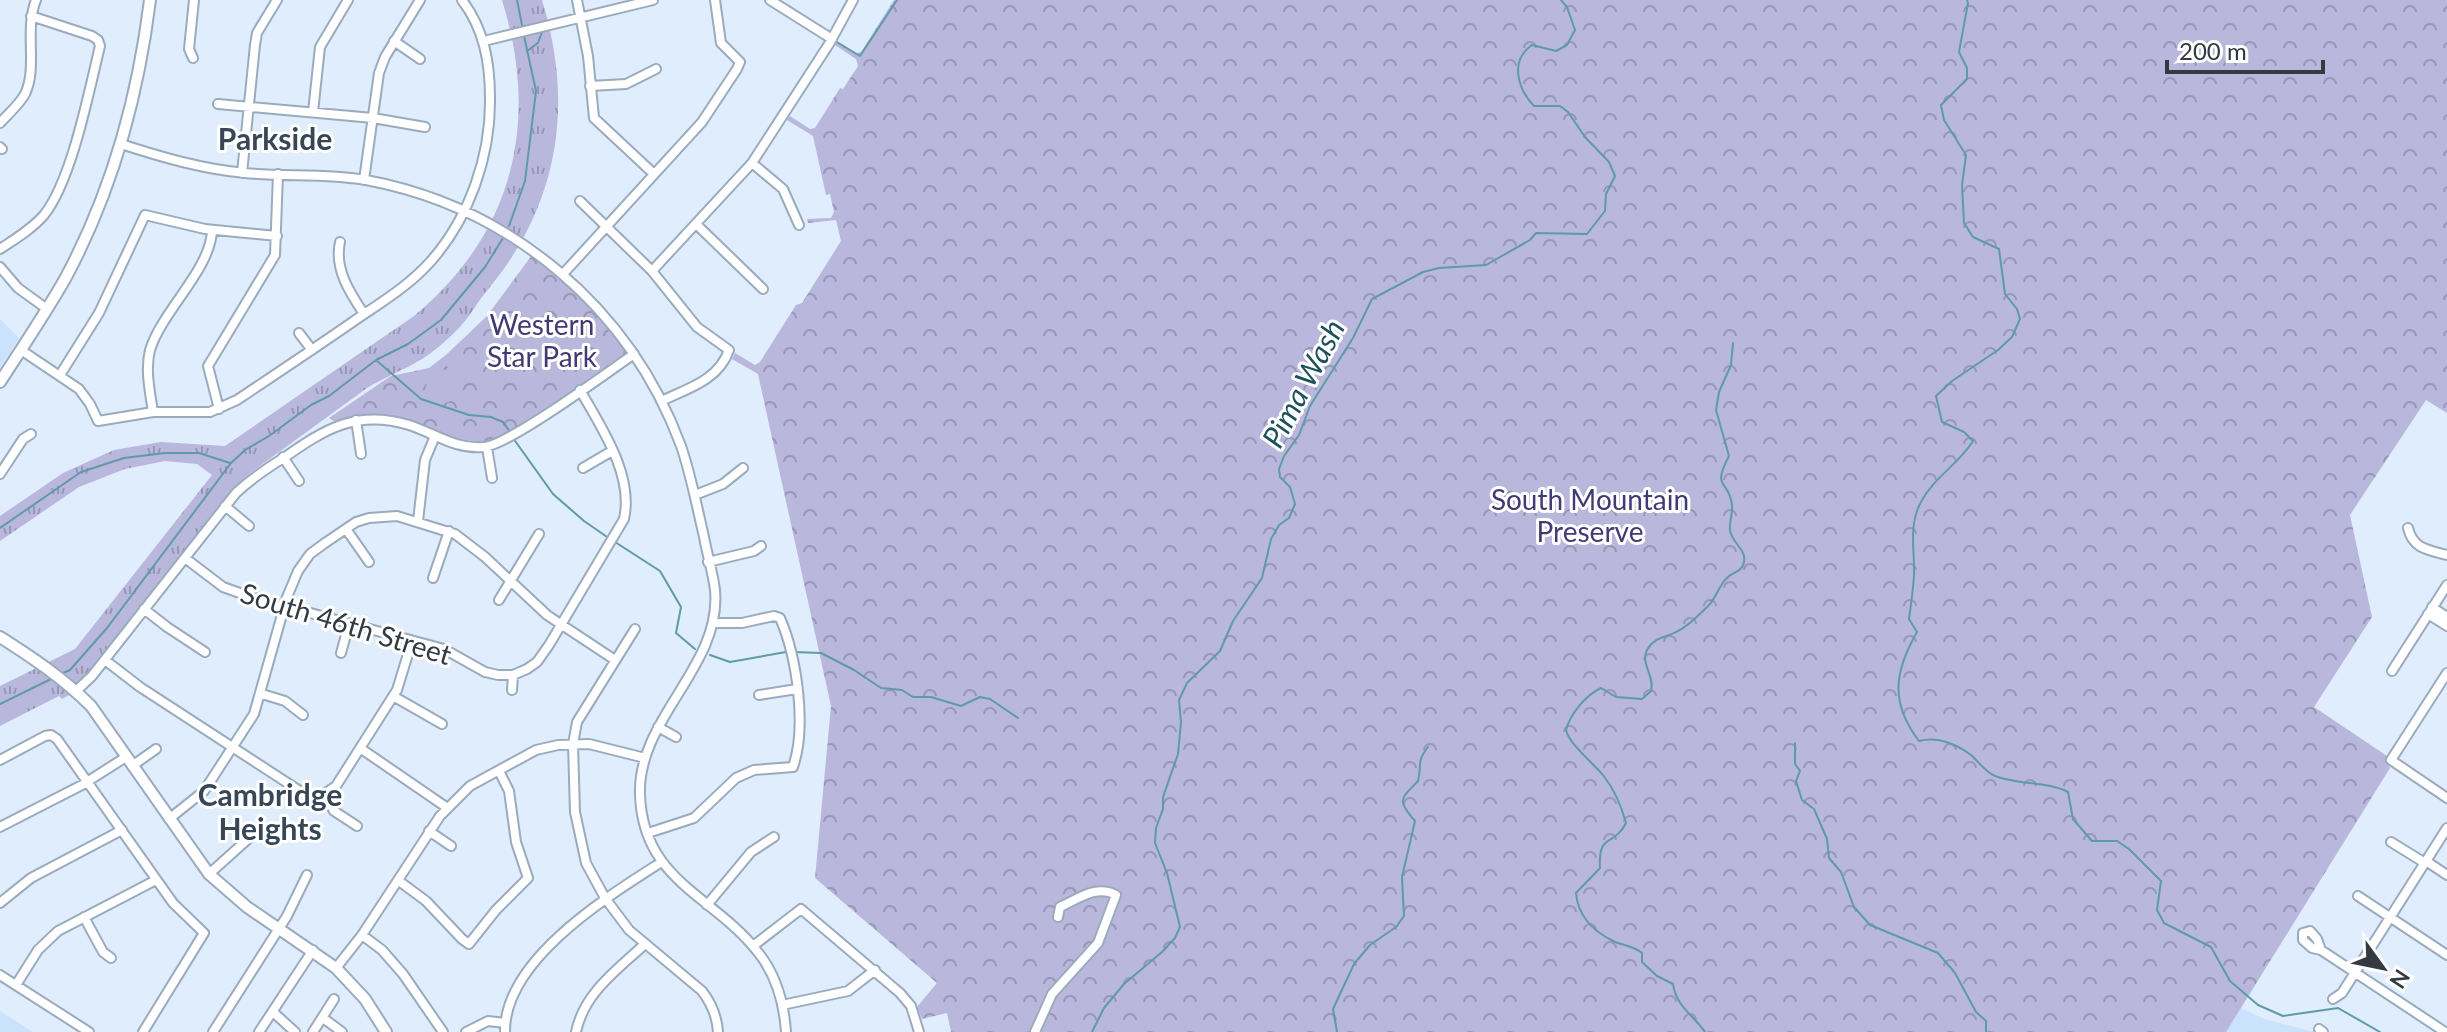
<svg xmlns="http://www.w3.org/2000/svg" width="2447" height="1032" viewBox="0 0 2447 1032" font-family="Lato,sans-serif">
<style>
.built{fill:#cae2fb}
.grass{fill:url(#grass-tufts)}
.park{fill:url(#park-crowns)}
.garden{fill:#b9b7dc}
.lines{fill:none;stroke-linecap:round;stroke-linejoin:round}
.stream{stroke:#5f9ba7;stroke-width:2}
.minor-casing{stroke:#9aabbd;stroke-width:12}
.major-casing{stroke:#9aabbd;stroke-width:14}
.minor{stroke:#fff;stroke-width:8}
.major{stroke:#fff;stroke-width:10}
.labels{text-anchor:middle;stroke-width:6;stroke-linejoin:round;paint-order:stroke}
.park-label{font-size:28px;fill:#423a74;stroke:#fff}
.street-label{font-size:28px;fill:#333a42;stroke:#fff}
.neighbourhood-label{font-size:30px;font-weight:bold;fill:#384756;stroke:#fff}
.water-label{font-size:30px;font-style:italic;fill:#1d515b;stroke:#fff}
</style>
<defs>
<pattern id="grass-tufts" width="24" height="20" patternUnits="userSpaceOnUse" patternTransform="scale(2)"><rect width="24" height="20" fill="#b9b7dc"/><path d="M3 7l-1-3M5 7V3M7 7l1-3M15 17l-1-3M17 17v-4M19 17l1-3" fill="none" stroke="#9796b4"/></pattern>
<pattern id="park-crowns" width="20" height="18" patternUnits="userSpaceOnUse" patternTransform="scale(2)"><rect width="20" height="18" fill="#b9b7dc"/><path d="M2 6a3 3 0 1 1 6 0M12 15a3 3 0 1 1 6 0" fill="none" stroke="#9796b4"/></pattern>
</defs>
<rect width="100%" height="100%" fill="#dfedfd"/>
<path class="built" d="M0 319 19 338 0 368Z
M2236 1006 2267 1020 2314 1032H2223Z
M0 1011 33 1032H0Z"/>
<path class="grass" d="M502 0H542C575 108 558 207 485 293 475 306 467 321 455 332 445 342 433 352 422 359 404 370 385 377 367 388L249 474 232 489 225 506 76 691 62 699 59 696 0 726V686L75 649 212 475 197 464 165 461 125 469 79 487 0 541V516L63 473 114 450 161 442 225 446 414 316C514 233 540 122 502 0Z"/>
<path class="park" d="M894 0H2447V413L2426 400 2350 515 2372 617 2314 707 2390 758 2387 763 2390 768 2226 1032H951L947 1013 922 1019 917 1007 937 983 815 878 831 706 758 374 732 359 735 353 755 365 760 362 796 305 802 303 841 241 836 220 808 223 807 219 831 218 834 212 830 194 826 195 813 136 787 120 790 116 810 129 815 128 840 88 843 89 858 66 856 59 835 45 837 41 856 53 861 52Z
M532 255 592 308 626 352 625 355C597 374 512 440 484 444 470 446 455 441 442 436 403 423 376 409 335 422L329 418 391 376 429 368 447 354 487 316Z"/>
<path class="garden" d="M454 354 473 367 465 379 446 366Z
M439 366 462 382 448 403 425 387Z"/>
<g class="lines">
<path class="stream" d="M517 0 523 30
M1967 0 1968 3 1959 52 1967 68V79L1941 105 1944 120 1966 155 1962 185 1964 223 1973 237 1999 249 2005 294 2017 309 2020 319 2012 337 1998 350 1952 381 1936 396 1942 422 1964 432 1973 441C1959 464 1934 477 1921 502 1908 525 1915 551 1914 576 1913 590 1911 605 1909 619L1917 632C1894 672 1890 703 1919 741 1938 736 1956 744 1971 755 1979 762 1985 772 1995 776 2018 785 2046 781 2068 792L2073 819 2092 841H2117L2129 849 2161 881 2157 910 2164 923 2211 947 2230 981 2258 1005 2283 1016 2338 1008 2380 1032
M835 41 860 56 897 0
M527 51 538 43 542 32
M509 226 525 181 536 91 524 36
M376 360 421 399 469 415 491 417 503 422 510 432
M513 438 553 494 584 521 610 539
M0 528 81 472 124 458 165 453H199L230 463
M615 542 660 571 681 607 676 633 695 649
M793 652 821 653 854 670 881 688 902 690 913 697H931L961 706 980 697 990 699 1018 718
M710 655 730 662 786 652
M61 674 70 670 107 628 231 463 245 450 269 436 311 405 329 396 376 360 408 344 441 320 485 267 503 238
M0 704 51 679
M1795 743V764L1800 771 1796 781 1802 800 1814 809 1827 839 1829 858 1841 872 1854 907 1870 925 1938 953 1955 973 1976 1012 1986 1021V1032
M1092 1032 1104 1008 1124 984 1162 952 1175 938 1180 927 1167 873 1155 843 1156 828 1163 809V797L1178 754 1181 722 1179 700 1187 683 1220 651 1233 621 1262 578 1271 539 1279 525 1289 518 1295 504 1290 487 1280 477 1279 469 1284 456 1299 435 1310 406 1353 338 1372 299 1423 272 1439 268 1486 265 1530 240 1536 233 1587 234 1605 211 1606 194 1615 176 1609 162 1585 137 1568 112 1560 106H1534C1518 89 1509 61 1532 45L1556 51 1567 45 1575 30 1567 7 1561 0
M1337 1032 1333 1009 1354 964 1370 945 1396 927 1404 916 1402 877 1415 821C1396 799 1401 799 1418 781 1422 766 1416 762 1428 747
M1705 1032C1693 1015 1676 1006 1673 984L1657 976 1642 962V953C1632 945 1623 946 1613 941 1593 931 1578 916 1576 893L1600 868C1598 832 1613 848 1626 823 1621 805 1615 790 1603 775 1593 763 1569 744 1566 730 1570 714 1586 695 1601 688L1616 697 1642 699 1651 691C1655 676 1640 663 1647 650 1655 636 1666 638 1678 631 1688 626 1698 616 1706 608 1716 600 1718 586 1727 578 1733 571 1742 573 1744 562 1747 550 1731 542 1730 530 1729 522 1733 514 1732 505 1729 479 1711 490 1729 456L1716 410 1719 392 1731 365 1733 343"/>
<g class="minor-casing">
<path id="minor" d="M577 0 588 56 594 118 654 174
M770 0 832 39
M394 41 420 59
M484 41 653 0
M193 58 189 49 194 0
M590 86 626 84 656 69
M218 104 373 118 425 127
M313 112 320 47 348 0
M0 123C8 114 19 105 25 94 38 67 24 30 36 0
M121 144C161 157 202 169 245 173 285 177 326 173 366 180 511 207 630 308 681 446 691 475 697 507 704 537 707 554 713 573 715 590 722 667 637 718 640 795 643 881 713 895 757 951 776 974 784 1003 786 1032
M0 147 2 149
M752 163 783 189 799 225
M242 173 255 45 257 33 277 0
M364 180 379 73 385 57 420 0
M580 201 652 271 697 327 729 350C719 380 687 389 661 401
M696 224 763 289
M340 242C334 269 350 293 364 314
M0 249C15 239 32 229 44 215 72 180 89 91 100 46L98 40 92 36 31 16
M0 267 18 288 47 309
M652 271 752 163 829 44 853 0
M563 274 702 122 737 69 740 62 721 43 715 0
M299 333 312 350
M21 350 79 389 90 404 98 421 153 412H210L237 400C276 374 315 348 354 321 380 303 409 286 431 261 469 218 491 156 490 98 490 62 484 29 462 0
M60 375 99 313 145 215 205 229 277 236
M219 409 208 366 275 255 278 174
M153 412C150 392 145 370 150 350 162 311 211 269 212 230
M356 420 361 454
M487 447 492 478
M283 457 299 481
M583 468 612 451
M0 474 23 439 31 434
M695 495 723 484 743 468
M225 506 249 526
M418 521 425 460 435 436
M2408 528C2413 549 2428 550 2447 555
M346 529 369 562
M185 558 223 587 251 597 444 649 485 672 498 675H513L527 669 537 662 549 645 624 519C634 475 601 427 580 390
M708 562 754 551 761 546
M433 578 449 531
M499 600 539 534
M2432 607 2447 617
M144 609 167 627 205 652
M2428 614 2447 626
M635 629 577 722 573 744 575 812 586 863 605 898 629 930 702 991C712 1004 717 1016 718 1032
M341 653 349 624
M105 660 140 687 306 795 318 797 324 794 334 811 357 826
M2392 671 2447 585
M2447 673 2391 760 2447 798
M512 690 513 675
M76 691 92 676 236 493C251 479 267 468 285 457 325 429 357 409 409 425 434 433 456 450 484 447 509 445 608 372 634 354
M262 694 285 701 303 715
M759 695 797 689
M393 696 442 724
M658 727 676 737
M360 748 446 807
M0 760 45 736 51 735 57 739 173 903 204 933 143 1032
M132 766 156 749
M324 794 336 786 397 690 412 641
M169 819 204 791 254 714 287 597 298 571 310 554 325 543 356 522 369 518 397 516 455 534 485 557 547 615 615 660
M0 827 82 785 126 757
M429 831 451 846
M648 833 694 818 736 778 754 770 793 767C807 727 797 657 780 618L774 616 742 623H713
M2391 842 2425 863
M2426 861 2447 875
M209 874 248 839
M399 881 426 901 462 939 469 944 496 910 528 878 516 842 509 791 499 771
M2358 896 2447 955
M0 903 31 878 122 830
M707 905 751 852 774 837
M84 917 103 952 111 958
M362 935 382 950 403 974 443 1032
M753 946 801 909 900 993 911 1006 919 1032
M2321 950 2317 939 2310 931 2303 933V940L2312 948 2321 950 2445 1032
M336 968 362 935 440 816 470 786 536 750 558 745 589 744 645 758
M0 975 89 1032
M16 985 38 950 58 931 156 880
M2333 999 2342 993 2447 828
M782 1005 848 991 875 970
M273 1012 295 1032
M323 1018 342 1032
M2319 1029 2323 1032
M213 1032 287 916 307 875
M259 1032 313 950
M313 1032 334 999
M466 1032 488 1021 505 1023
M505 1032C504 960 607 897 660 863
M576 1032C584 993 617 970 645 944
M1035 1032 1052 994 1098 943 1116 895C1097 884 1078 899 1060 907L1058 917"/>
</g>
<g class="major-casing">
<path id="major" d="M0 382C22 348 45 314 65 279 112 192 138 97 150 0
M0 637C33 658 63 678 91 706L209 874 247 907 336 968 365 999 386 1032"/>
</g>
<use href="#minor" class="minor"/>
<use href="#major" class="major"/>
</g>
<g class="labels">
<g class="park-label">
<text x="542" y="335">Western<tspan x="542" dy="32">Star Park</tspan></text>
<text x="1590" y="510">South Mountain<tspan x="1590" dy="32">Preserve</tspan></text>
</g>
<g class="street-label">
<text transform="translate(346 624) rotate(17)" y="10">South 46th Street</text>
</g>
<g class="neighbourhood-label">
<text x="275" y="150">Parkside</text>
<text x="270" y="806">Cambridge<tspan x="270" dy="34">Heights</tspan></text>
</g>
<g class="water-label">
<text transform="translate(1304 384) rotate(-62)" y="10">Pima Wash</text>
</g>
</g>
<g transform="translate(2383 968) rotate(123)" stroke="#ffffff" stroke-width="6" paint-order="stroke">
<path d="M0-6L14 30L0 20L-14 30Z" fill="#333a42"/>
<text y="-12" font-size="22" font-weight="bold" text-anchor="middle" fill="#333a42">N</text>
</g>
<path d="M2167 60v12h156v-12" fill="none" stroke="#333a42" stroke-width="4"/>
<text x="2179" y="60" font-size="24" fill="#333a42" stroke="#ffffff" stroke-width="6" paint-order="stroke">200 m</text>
</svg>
